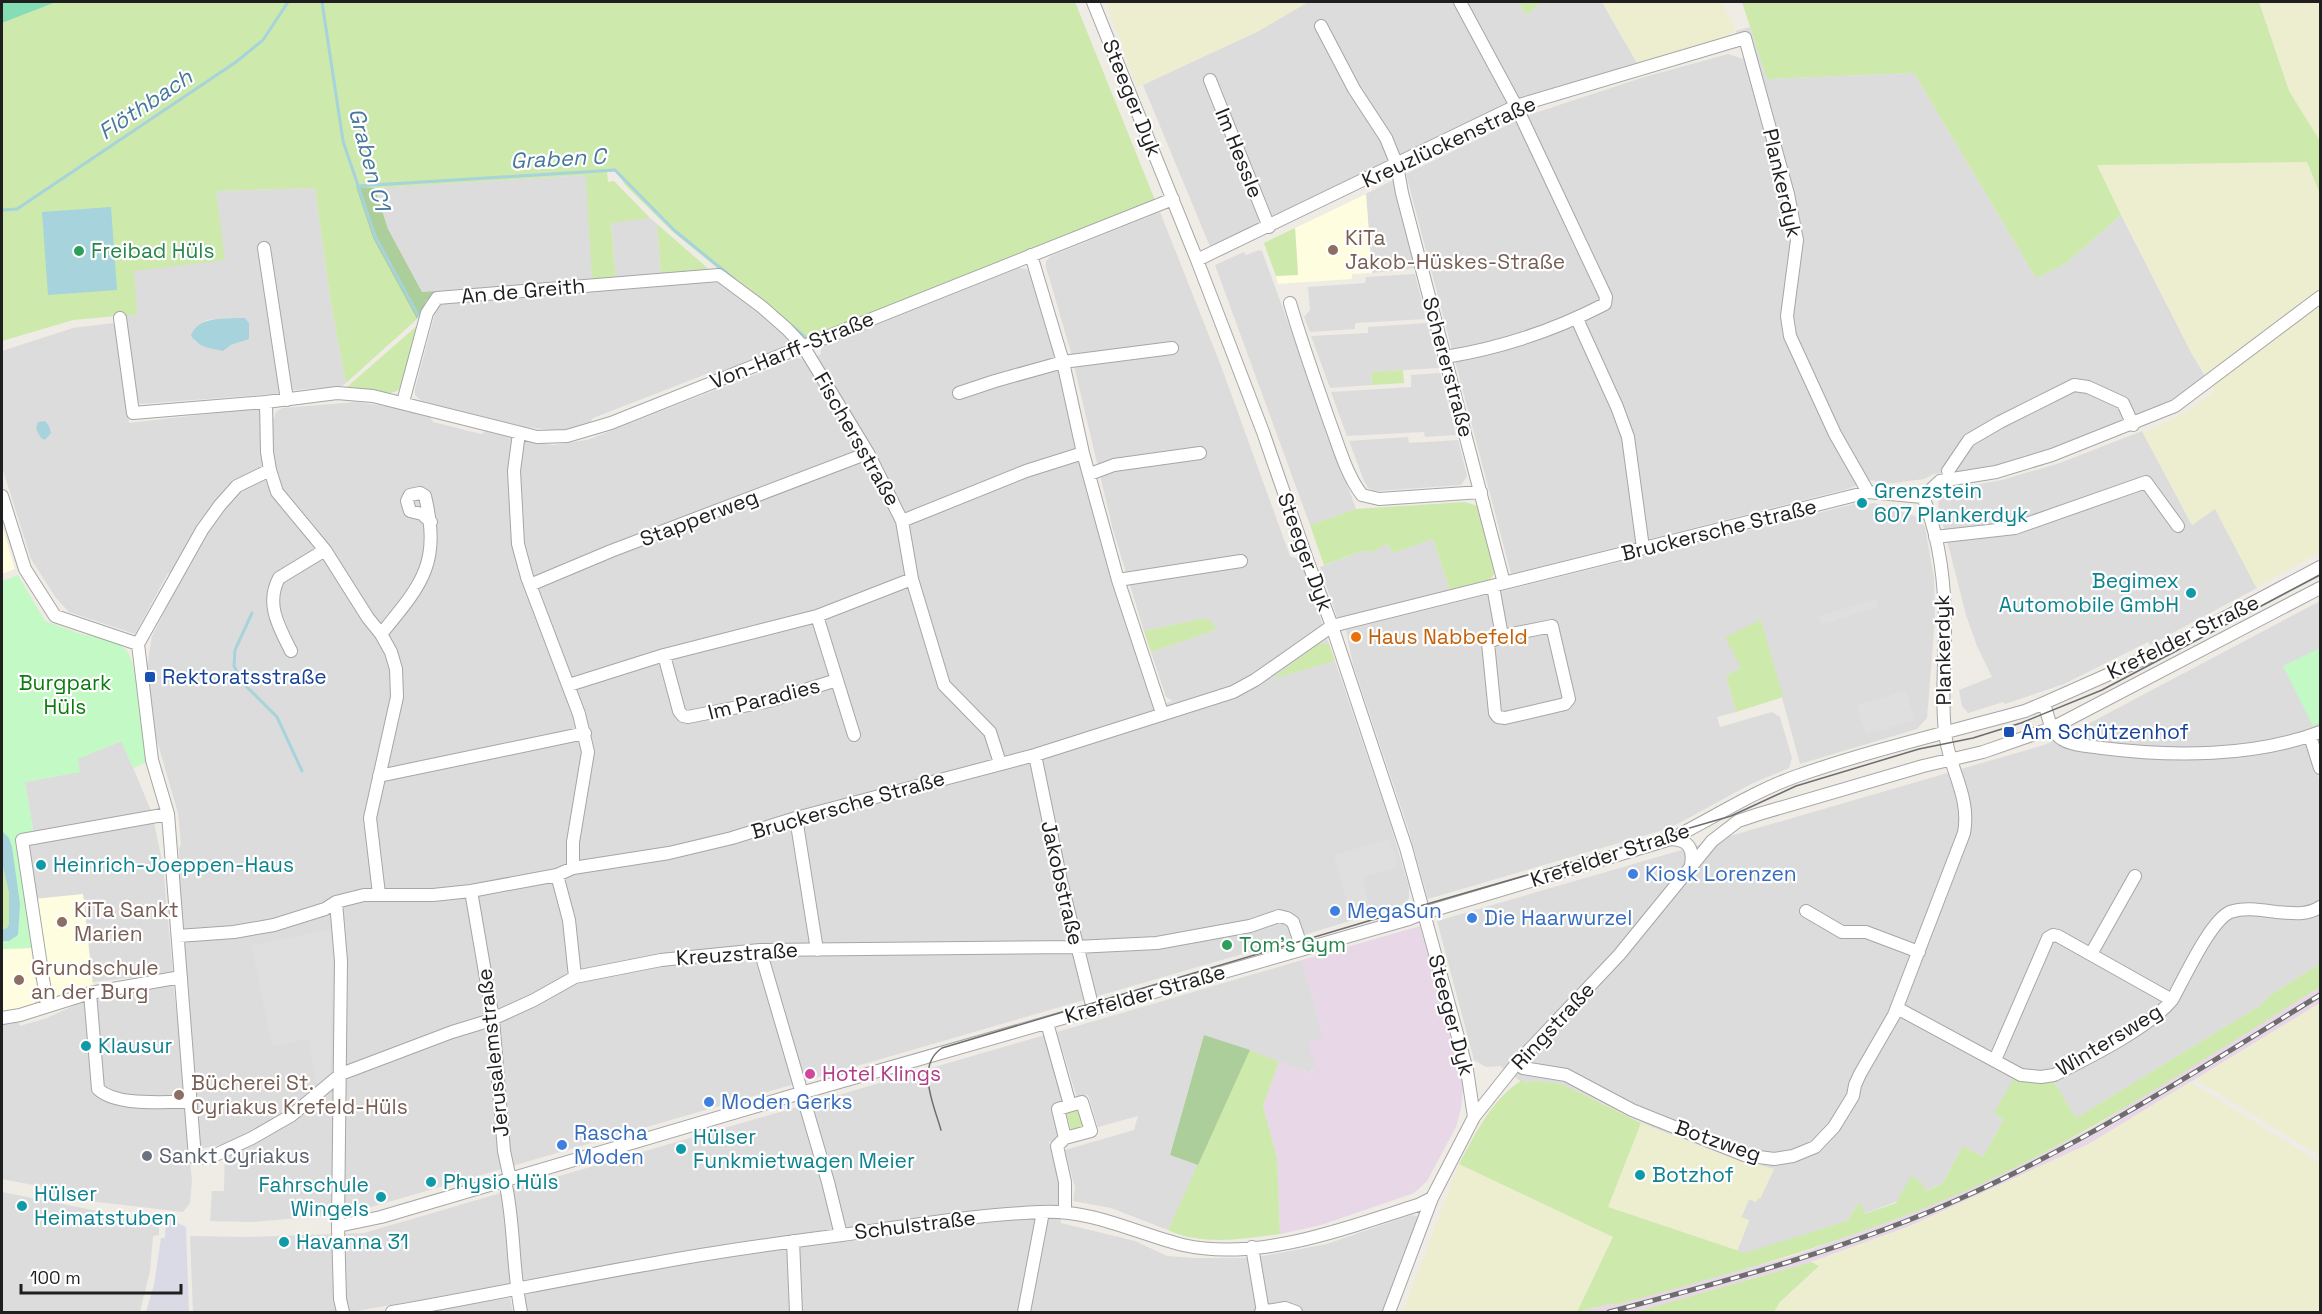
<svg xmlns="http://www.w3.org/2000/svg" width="2322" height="1314" viewBox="0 0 2322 1314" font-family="'Space Grotesk',sans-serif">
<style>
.residential{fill:#dddcdc;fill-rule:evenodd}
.industrial{fill:#e8d7e6}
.education{fill:#fefddf}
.farmland{fill:#edeed0}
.grass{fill:#cde9ab}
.forest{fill:#acce9a}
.park{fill:#c3f9c4}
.pitch{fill:#84ddb5}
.parking{fill:#dfdfdf}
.plaza{fill:#d9dae5}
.water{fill:#a6d3dc}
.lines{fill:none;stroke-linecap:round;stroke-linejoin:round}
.stream{stroke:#a6d3dc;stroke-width:3}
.minor-casing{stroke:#a6a6a6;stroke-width:14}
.minor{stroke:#fff;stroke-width:12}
.tram{stroke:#6d6d6d;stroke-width:1.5}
.rail-casing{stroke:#6d6d6d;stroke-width:5}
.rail{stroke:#fff;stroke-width:3;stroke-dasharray:9;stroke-linecap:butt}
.education-dot{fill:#8d6e63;stroke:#fff;stroke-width:2}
.leisure-dot{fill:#2e9e5b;stroke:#fff;stroke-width:2}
.culture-dot{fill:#0f9aa8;stroke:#fff;stroke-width:2}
.food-dot{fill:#e8710a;stroke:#fff;stroke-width:2}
.transit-dot{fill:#1a4fb4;stroke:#fff;stroke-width:2}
.shop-dot{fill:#3f7fe0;stroke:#fff;stroke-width:2}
.hotel-dot{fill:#d1479c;stroke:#fff;stroke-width:2}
.worship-dot{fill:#6b7280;stroke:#fff;stroke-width:2}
.labels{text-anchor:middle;stroke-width:4.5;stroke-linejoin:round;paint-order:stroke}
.street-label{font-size:21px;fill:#1f1f1f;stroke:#fff}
.education-label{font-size:21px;fill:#785e54;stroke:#fff;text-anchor:start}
.leisure-label{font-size:21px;fill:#27864d;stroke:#fff;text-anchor:start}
.culture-label{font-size:21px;fill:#0d838f;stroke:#fff;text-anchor:start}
.food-label{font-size:21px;fill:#c56008;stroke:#fff;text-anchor:start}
.transit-label{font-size:21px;fill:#164399;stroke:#fff;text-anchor:start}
.park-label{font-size:21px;fill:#0d7c10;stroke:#fff}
.shop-label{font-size:21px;fill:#366cbe;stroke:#fff;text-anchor:start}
.hotel-label{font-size:21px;fill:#b23c85;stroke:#fff;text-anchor:start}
.worship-label{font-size:21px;fill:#5b616d;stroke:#fff;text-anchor:start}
.water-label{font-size:22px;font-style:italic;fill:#46779d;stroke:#fff}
</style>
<rect width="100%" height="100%" fill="#efebe5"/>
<path class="residential" d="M1308 2H1518L1526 15 1542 2H1602L1637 63 1521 100 1211 249 1143 85 1256 32Z
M1750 27 1767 79 1914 73 2036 278 2065 264 2121 215 2192 354 2205 376 2179 396 2105 431 2055 449 2014 461 1975 470 1934 474 1924 479 1894 483 1882 484 1872 480 1847 489 1511 574 1406 174 1526 116 1641 78 1728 54 1744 59 1736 31Z
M587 175 592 280 422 292 388 229 375 188Z
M1393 180 1416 268 1372 273 1366 194Z
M315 188 331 304 346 383 342 386 284 391V393L141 404 138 402 129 357 125 315 137 313 133 271 216 191ZM234 318 245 319 241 342 231 345 223 351 202 346 194 341 206 320Z
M1160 212 1221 366 1290 556 1301 560 1329 644 1319 643 1274 678 1335 661 1389 820 1409 887V898L1405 904 1246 953 347 1214 251 1222 210 1221 212 1191H224L225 1144 200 1149 181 908 179 849 181 844 178 813 151 720 147 667 152 636 197 548 218 517 236 496 252 484 266 480 269 483 263 463 262 468 235 479 198 527 171 574 168 573 135 634 69 612 56 598 31 559 2 467V351L73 328 113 323 118 326 129 423 258 408 274 419 276 412 282 408 357 402 392 407 430 417 433 422 481 434 486 431 553 445 587 440 797 358 809 361 821 354V349L825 345 1019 268 1027 269 1032 274 1062 380 1084 479 1108 570 1154 707 1173 701 1166 697 1151 652 1216 630 1205 618 1144 631 1113 530 1070 349 1046 267V261L1051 256Z
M650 218 657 224 661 276 616 279 611 222Z
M1259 250 1262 251 1356 509 1310 525 1215 265 1244 252 1246 255Z
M1415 274 1426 319 1355 323V329L1310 332 1304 317 1310 310 1308 287 1365 283 1366 277Z
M710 282 722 283 733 289 785 333 788 341 782 349 715 375 709 373 593 418 590 423 560 431 525 427 422 401 415 395V389L434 317 438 308 442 303 450 300Z
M1427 323 1439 368 1371 372 1372 385 1330 388 1311 336 1368 333V327Z
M1440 373 1456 435 1425 437 1424 432 1347 436 1331 392 1411 387V375Z
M2142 431 2192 525 2215 508 2257 588 2150 645 2148 642 2064 684 2005 704 2003 702 1968 713 1962 706 1959 690 1992 677 1977 646 1966 615 1938 505 1939 496 1948 490 2002 480 2060 463Z
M1408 437 1409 443 1458 440 1467 476 1461 485 1376 491 1368 488 1364 481 1349 441Z
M1858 503 1860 506 1874 503 1915 516 1925 527 1934 578 1935 619 1927 718 1917 729 1800 764 1761 620 1741 668 1726 676 1736 712 1717 717 1720 727 1772 712 1780 717 1792 758 1789 768 1751 784 1670 828 1428 899 1408 828 1353 665 1346 630Z
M1433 539 1450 590 1346 617H1337L1320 567 1362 551 1371 552 1388 544 1393 553Z
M2320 601V741L2319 745 2310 751 2320 783V964L2270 995 2261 1005 2076 1118 2054 1082 2040 1084 2026 1082 1994 1113 2004 1119 1983 1157 1963 1146 1942 1184 1864 1214 1858 1203 1847 1221 1745 1254 1737 1251 1749 1221 1741 1218 1749 1199 1756 1202 1758 1197 1760 1198 1774 1169 1761 1167 1762 1164 1724 1155 1653 1128 1562 1084 1535 1081 1523 1083 1500 1066 1486 1067 1474 1060 1437 921 2044 745 2069 734Z
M122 741 152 813 34 835 25 782 79 772 77 759Z
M154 822 163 866 173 973 92 982 83 895 34 899 26 845Z
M1302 960 1323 1037 1315 1067 1309 1073 1204 1035 1170 1155 1198 1165 1168 1230 1111 1208 1073 1201 1075 1188 1065 1150 1134 1130 1138 1116 1098 1127 1088 1095 1077 1098 1057 1032Z
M173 984 182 1054 185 1111 192 1181 190 1203 183 1212 72 1199 48 1193 49 1188 2 1179V1024L18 1021 20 1026 47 1018 95 996Z
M1045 1035 1064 1102 1053 1105 1062 1138 1049 1142 1059 1177 1061 1223 1135 1241 1167 1256 1194 1258H1241L1263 1256 1327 1244 1411 1215 1420 1217 1383 1312H528L519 1282 511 1190Z
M2 1192 113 1214 126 1217V1219L159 1221V1235L153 1236 150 1271 140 1312H2Z
M501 1193 505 1207 511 1284 351 1312H193L190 1236 245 1237 364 1233Z
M510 1298 513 1312H424L453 1307Z"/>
<path class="industrial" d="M1420 926 1463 1086 1461 1108 1456 1127 1427 1181 1414 1193 1321 1225 1280 1234 1277 1158 1263 1106 1279 1062 1309 1073 1315 1067 1308 1042 1323 1037 1302 960Z
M2320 987V1003L2089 1144 1910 1226 1811 1262 1635 1312H1578L1610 1304 1615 1305 1796 1255 1897 1219 1948 1198 2008 1171 2090 1129Z"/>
<path class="education" d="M1366 194 1372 273 1352 274V279L1278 284 1276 276 1298 274 1295 228Z
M2 526 15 569 2 574Z
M83 894 93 986 57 996 51 993 34 899Z
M31 948 35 979 39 980 41 993 34 998 35 1002 31 1007 2 1012V949Z"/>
<path class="farmland" d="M1106 2H1308L1257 32 1137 87Z
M1602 2H1722L1736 31 1728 33 1730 37 1637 63Z
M2259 2H2320V141L2289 91Z
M2307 162 2320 194V552L2256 587 2215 509 2192 525 2143 433 2188 411 2215 391 2192 354 2096 165Z
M2320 1003V1156L2196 1079Z
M2190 1082 2320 1163V1312H1774L1780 1302 1819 1267 1811 1262 1910 1226 2089 1144Z
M1641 1123 1724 1155 1774 1169 1760 1199 1758 1198 1756 1202 1749 1199 1741 1217 1749 1220 1737 1251 1608 1207Z
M1459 1164 1613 1237 1577 1312H1403Z"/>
<path class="grass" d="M56 2H1075L1155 200 804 339 673 232 627 187 615 171 607 172 608 182 614 181 650 218 611 223 616 279 592 280 586 175 361 189 356 187 373 238 417 319 346 383 331 304 315 188 216 191 225 260 134 271 137 314 73 320 2 341V23Z
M1518 2H1542L1526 15Z
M1742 2H2259L2289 91 2320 141V194L2307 162 2097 165 2121 215 2065 264 2036 278 1914 73 1767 79Z
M657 224 712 272 661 276Z
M1295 228 1298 275 1276 276 1264 243Z
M419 324 401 386 397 391 390 393 347 387Z
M1403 370 1404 383 1372 385 1371 372Z
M1465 502 1478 506 1495 568 1493 576 1488 581 1450 590 1433 539 1393 553 1388 544 1371 552 1362 551 1324 565 1310 525 1356 509Z
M1205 618 1213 623 1216 630 1151 652 1144 631Z
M1761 620 1783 697 1736 712 1726 676 1741 668 1725 637Z
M1319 643 1329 644 1335 661 1272 679Z
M2 863 9 893V924L7 928 2 930Z
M2320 964V987C2199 1062 2079 1143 1947 1199 1839 1244 1727 1275 1615 1305L1610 1304 1577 1312 1613 1237 1459 1164C1476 1133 1491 1100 1522 1080L1524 1083 1535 1081 1562 1084 1641 1123 1608 1207 1745 1253 1847 1221 1858 1203 1863 1208 1865 1214 1896 1203 1911 1176 1922 1183 1925 1191 1942 1184 1963 1146 1983 1157 2004 1119 1994 1113 2014 1078C2028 1083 2039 1084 2054 1082L2076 1118 2261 1005 2270 995Z
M1250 1050 1279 1062 1263 1106 1277 1158 1280 1234C1244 1239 1202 1246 1168 1230Z
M1080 1109 1086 1129 1072 1133 1066 1113Z
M1811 1262 1819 1266 1780 1302 1774 1312H1635Z"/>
<path class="forest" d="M356 187 375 188 388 229 422 292 436 291 426 301 417 319 373 238Z
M1204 1035 1250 1050 1198 1165 1170 1155Z"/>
<path class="park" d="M18 575 45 621 81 634 110 640 121 645 129 654 133 665 147 762 133 768 121 741 78 759 80 772 25 782 34 835 17 837 33 944 31 948 2 949V941H9L18 935 2 831V581Z
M2320 648V722L2313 726 2283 666Z"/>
<path class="pitch" d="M2 2H56L2 23Z"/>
<path class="parking" d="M1876 599 1878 607 1822 624 1819 616Z
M1906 691 1915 720 1866 734 1857 705Z
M1390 839 1398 867 1362 878 1368 901 1348 907 1334 855Z
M331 929 333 952 330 1075 317 1087 308 1039 272 1046 251 943 261 944Z"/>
<path class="plaza" d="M166 1217 186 1227 189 1312H146L154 1285 161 1238H165Z"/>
<path class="water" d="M111 207 117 290 48 295 42 212Z
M235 318H245L249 323V339L231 345 223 351C210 348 198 348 191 335 198 318 218 319 235 318Z
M45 421 49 426 51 433 45 440 41 438 36 429 38 422Z
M2 831 9 838 12 847 20 904 18 935 9 941H2V930L7 928 9 924V893L2 863Z"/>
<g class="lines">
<path class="stream" d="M322 2 343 141 375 236 418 315
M358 186 615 170 674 230 734 279
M2 210 17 209 236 62 263 40 288 2
M792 326 805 337
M252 613 235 650 234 666 243 683 277 717 302 771"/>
<g class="minor-casing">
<path id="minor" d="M1093 2 1197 260 1263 432 1309 565 1332 626 1406 848 1467 1070 1474 1117
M1321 26 1354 89 1386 138 1397 165 1402 193 1504 583
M1210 80 1269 227
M264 248 287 400
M1031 255 1063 362 1083 453 1118 580 1162 713
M1197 260 1516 106 1745 38 1788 194 1797 240 1787 316 1790 336 1835 434 1868 492
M1290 303C1302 344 1316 383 1330 423 1339 447 1346 474 1362 495L1379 499 1481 492
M120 318 133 413 266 402 337 393 373 396 537 437 567 436 611 423 1173 199
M1577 319 1617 407 1628 437 1643 548
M1445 357C1501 348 1555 330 1605 304L1606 297 1516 106 1460 2
M959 393 995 381 1063 362 1172 348
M266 402 267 452 270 470 277 492 325 550 368 618 381 634 391 652 396 669 397 697 370 818 379 894
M403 402 427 313 437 298 719 275 762 307 787 329 803 346 868 453 902 521 912 579 944 685 990 732 1000 763
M519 433 514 471 518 544 527 577 579 714 588 752 573 842V868
M270 470 237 486 220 505 202 530 138 644 152 760 168 814 195 1158 211 1157 252 1138 292 1115 341 1074 452 1032 488 1021 534 1000 575 977 661 960 760 950 1076 947 1157 943 1250 926 1279 916 1287 918 1293 922 1302 948
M1948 471 1969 440 2000 422 2074 385 2088 387 2123 403 2133 425
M1090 474 1114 465 1200 453
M2 496 25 569 55 616 138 644
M902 521 1026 471 1083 453
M1935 537 2015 528 2146 482 2178 526
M1118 580 1241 561
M530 585 611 551 868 453
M1493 586 1502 636 1488 643 1495 713 1498 717 1505 718 1565 704 1569 699 1552 626 1502 636
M817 616 854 735
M381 634C422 584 441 564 425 496L420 493 410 495 407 501 410 511 422 514 431 522
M291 651C279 627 265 604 279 578L325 550
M664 655 679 711 683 716 688 717 769 701 837 680
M569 685 664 655 817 616 912 579
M2044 703C2048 715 2050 732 2062 739 2073 746 2090 746 2102 748 2172 757 2254 757 2320 732
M2310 736 2320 768
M1035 755 1061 881 1093 1009
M379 776 585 733
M796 818 817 950
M1671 839C1688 840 1694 848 1691 865
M557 875 569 920 575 977
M471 891 493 1019 504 1151 510 1179
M336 902 341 961 338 1226 340 1299 343 1312
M1806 911 1842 932H1866L1919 952
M178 936 234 932 274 925 325 909 336 902 364 895H433L471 891 557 875 573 868 669 853 732 838 796 818 1035 755 1233 692 1255 680 1332 626 1868 492 1923 497 1940 481 1996 472 2052 455 2175 406 2320 297
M760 950 828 1182 841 1235
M2091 954 2135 876
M90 993 98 1089C117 1107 165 1101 191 1102
M47 1005 22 840 168 814
M1897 1008 2021 1075 2041 1077 2054 1075C2088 1058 2149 1028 2172 1000 2184 979 2210 921 2230 912 2245 907 2261 910 2276 912 2292 913 2306 916 2320 907
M2 1018 20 1015 90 993 181 977
M1047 1023 1070 1105
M1995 1060 2048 938 2053 935 2058 936 2172 1000
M1517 1063 1523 1068 1566 1075 1632 1110 1744 1155 1774 1159 1793 1156 1815 1147 1834 1127 1853 1096 1855 1085 1860 1074 1894 1015 1964 833C1971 795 1948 768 1945 732 1941 697 1945 661 1945 627 1945 584 1939 536 1923 497
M505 1181C515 1224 512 1269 521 1312
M1065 1212V1182L1057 1146 1065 1138 1091 1131 1082 1102 1058 1109 1065 1138
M338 1226 381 1217 801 1093 1409 919 1424 913 1671 839C1713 818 1752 792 1797 776 1871 750 1949 732 2025 711L2044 703 2168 648 2320 567
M793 1241 796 1312
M1252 1247 1263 1312
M392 1312C478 1297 564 1279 650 1264 714 1252 778 1243 842 1235 908 1226 974 1215 1040 1212 1091 1209 1135 1233 1183 1245 1259 1262 1346 1228 1418 1205L1432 1198
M1024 1312 1043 1212
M1261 1312 1285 1308 1296 1312
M1389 1312 1432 1198 1474 1117 1517 1063 1619 955 1712 841 1738 821 1759 814 1923 766 1983 752 2052 728 2320 588"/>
</g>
<use href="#minor" class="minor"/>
<path class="tram" d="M941 1130C934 1105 915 1066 942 1048L1365 922 1731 816 1796 786 1919 749 1973 738 2021 723 2102 690 2320 575"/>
<g class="rail-casing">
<path id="rail" d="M1609 1312C1731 1280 1851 1248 1966 1196 2090 1140 2205 1066 2320 995"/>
</g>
<use href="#rail" class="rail"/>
</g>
<g class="education-dot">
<circle cx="1333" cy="250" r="6"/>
<circle cx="62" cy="922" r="6"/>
<circle cx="19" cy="980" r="6"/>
<circle cx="179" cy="1095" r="6"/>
</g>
<g class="leisure-dot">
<circle cx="79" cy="251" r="6"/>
<circle cx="1227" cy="945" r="6"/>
</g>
<g class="culture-dot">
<circle cx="1862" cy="503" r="6"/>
<circle cx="2191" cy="593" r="6"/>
<circle cx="41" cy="865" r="6"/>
<circle cx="86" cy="1046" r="6"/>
<circle cx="681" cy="1149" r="6"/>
<circle cx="1640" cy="1175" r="6"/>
<circle cx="431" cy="1182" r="6"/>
<circle cx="381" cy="1197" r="6"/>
<circle cx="22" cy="1206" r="6"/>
<circle cx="284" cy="1242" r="6"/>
</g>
<circle class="food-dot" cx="1356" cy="637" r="6"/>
<g class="transit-dot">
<rect x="144" y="671" width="12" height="12" rx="3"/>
<rect x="2003" y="726" width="12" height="12" rx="3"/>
</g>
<g class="shop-dot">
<circle cx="1633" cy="874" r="6"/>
<circle cx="1335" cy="911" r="6"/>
<circle cx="1472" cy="918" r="6"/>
<circle cx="709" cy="1102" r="6"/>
<circle cx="562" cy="1145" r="6"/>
</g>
<circle class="hotel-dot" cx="810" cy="1074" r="6"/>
<circle class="worship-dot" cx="147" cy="1156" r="6"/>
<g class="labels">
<g class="street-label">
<text transform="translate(1132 98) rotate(68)" y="7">Steeger Dyk</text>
<text transform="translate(1449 142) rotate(-25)" y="7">Kreuzlückenstraße</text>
<text transform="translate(1239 153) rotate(68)" y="7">Im Hessle</text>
<text transform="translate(1782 183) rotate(77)" y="7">Plankerdyk</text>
<text transform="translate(523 291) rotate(-5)" y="7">An de Greith</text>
<text transform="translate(792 350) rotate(-22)" y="7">Von-Harff-Straße</text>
<text transform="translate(1448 367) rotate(75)" y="7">Schererstraße</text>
<text transform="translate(857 439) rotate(60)" y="7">Fischersstraße</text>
<text transform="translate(699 518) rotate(-21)" y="7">Stapperweg</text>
<text transform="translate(1719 530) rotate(-14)" y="7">Bruckersche Straße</text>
<text transform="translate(1305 552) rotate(70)" y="7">Steeger Dyk</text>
<text transform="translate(2183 637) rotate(-26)" y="7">Krefelder Straße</text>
<text transform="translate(1943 650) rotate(-91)" y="7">Plankerdyk</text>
<text transform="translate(764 699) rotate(-14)" y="7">Im Paradies</text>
<text transform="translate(848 805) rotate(-16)" y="7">Bruckersche Straße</text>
<text transform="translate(1610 855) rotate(-18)" y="7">Krefelder Straße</text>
<text transform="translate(1062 883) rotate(77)" y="7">Jakobstraße</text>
<text transform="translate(737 954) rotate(-4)" y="7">Kreuzstraße</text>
<text transform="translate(1145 994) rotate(-16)" y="7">Krefelder Straße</text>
<text transform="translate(1451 1015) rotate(75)" y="7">Steeger Dyk</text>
<text transform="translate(1553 1026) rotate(-47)" y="7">Ringstraße</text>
<text transform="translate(2109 1040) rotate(-31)" y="7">Wintersweg</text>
<text transform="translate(493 1053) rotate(-96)" y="7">Jerusalemstraße</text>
<text transform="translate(1718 1141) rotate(19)" y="7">Botzweg</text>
<text transform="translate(915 1225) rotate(-7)" y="7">Schulstraße</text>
</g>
<g class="education-label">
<text x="1345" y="245">KiTa<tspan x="1345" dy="24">Jakob-Hüskes-Straße</tspan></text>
<text x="74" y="917">KiTa Sankt<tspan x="74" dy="24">Marien</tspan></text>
<text x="31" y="975">Grundschule<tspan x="31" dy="24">an der Burg</tspan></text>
<text x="191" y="1090">Bücherei St.<tspan x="191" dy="24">Cyriakus Krefeld-Hüls</tspan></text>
</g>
<g class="leisure-label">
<text x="91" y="258">Freibad Hüls</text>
<text x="1239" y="952">Tom's Gym</text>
</g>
<g class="culture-label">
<text x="1874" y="498">Grenzstein<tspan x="1874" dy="24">607 Plankerdyk</tspan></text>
<text x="2179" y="588" text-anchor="end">Begimex<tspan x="2179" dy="24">Automobile GmbH</tspan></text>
<text x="53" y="872">Heinrich-Joeppen-Haus</text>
<text x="98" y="1053">Klausur</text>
<text x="693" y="1144">Hülser<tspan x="693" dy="24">Funkmietwagen Meier</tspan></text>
<text x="1652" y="1182">Botzhof</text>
<text x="443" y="1189">Physio Hüls</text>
<text x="369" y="1192" text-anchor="end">Fahrschule<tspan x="369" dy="24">Wingels</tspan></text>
<text x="34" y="1201">Hülser<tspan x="34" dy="24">Heimatstuben</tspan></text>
<text x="296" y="1249">Havanna 31</text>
</g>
<g class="food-label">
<text x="1368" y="644">Haus Nabbefeld</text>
</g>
<g class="transit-label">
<text x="162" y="684">Rektoratsstraße</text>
<text x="2021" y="739">Am Schützenhof</text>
</g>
<g class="park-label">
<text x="65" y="690">Burgpark<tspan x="65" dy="24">Hüls</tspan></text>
</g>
<g class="shop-label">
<text x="1645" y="881">Kiosk Lorenzen</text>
<text x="1347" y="918">MegaSun</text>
<text x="1484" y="925">Die Haarwurzel</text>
<text x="721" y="1109">Moden Gerks</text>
<text x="574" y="1140">Rascha<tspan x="574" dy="24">Moden</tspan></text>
</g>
<g class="hotel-label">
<text x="822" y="1081">Hotel Klings</text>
</g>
<g class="worship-label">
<text x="159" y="1163">Sankt Cyriakus</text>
</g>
<g class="water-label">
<text transform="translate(145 104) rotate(-34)" y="8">Flöthbach</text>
<text transform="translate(558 158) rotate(-3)" y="8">Graben C</text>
<text transform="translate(370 159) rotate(75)" y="8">Graben C1</text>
</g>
</g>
<rect width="2322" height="1314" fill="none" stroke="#1f1f1f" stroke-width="6"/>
<path d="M21 1284v9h160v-9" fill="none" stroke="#1f1f1f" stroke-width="3"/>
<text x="30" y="1284" font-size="18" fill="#1f1f1f" stroke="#ffffff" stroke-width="4.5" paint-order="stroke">100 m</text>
</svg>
